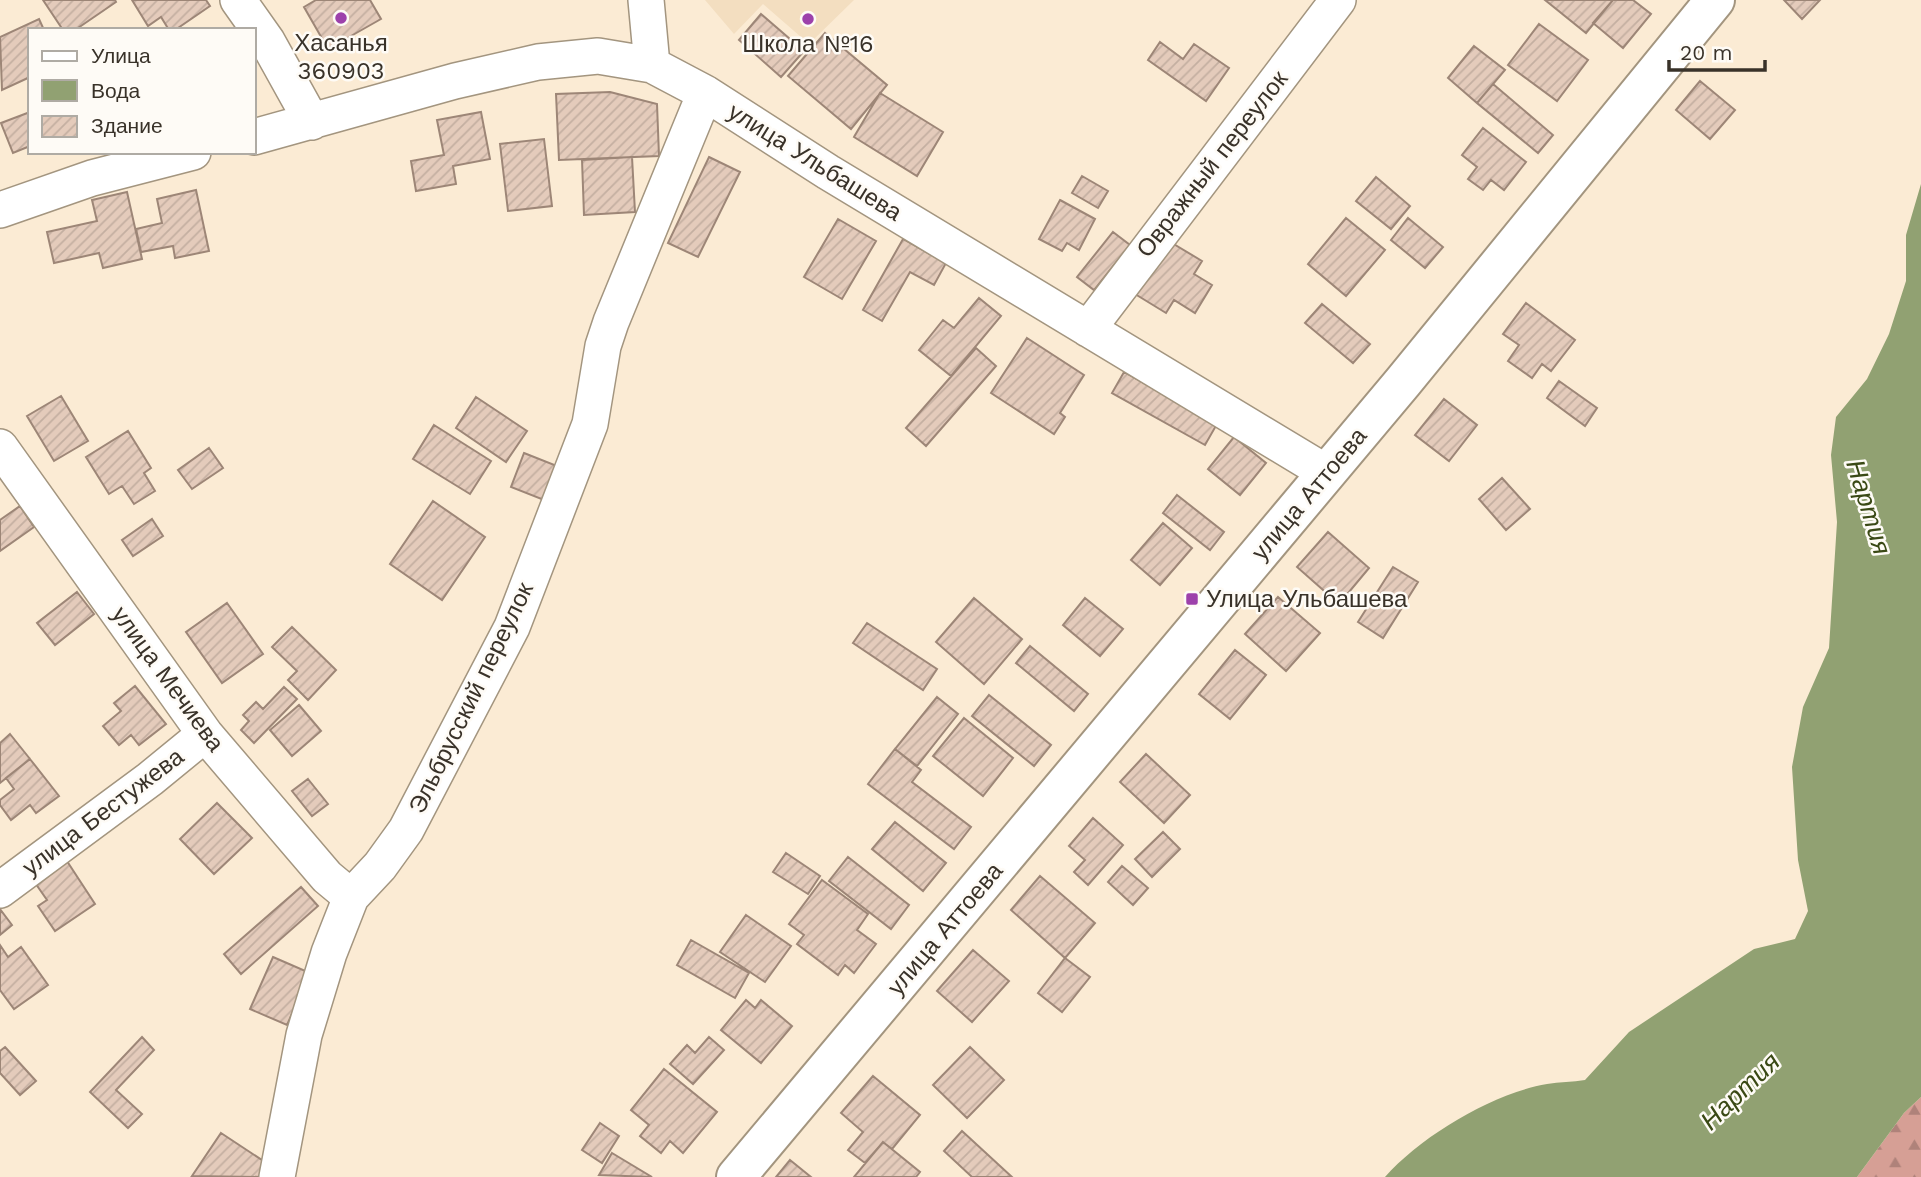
<svg xmlns="http://www.w3.org/2000/svg" width="1921" height="1177" viewBox="0 0 1921 1177" font-family="'Work Sans',sans-serif">
<style>
.built{fill:#f3dec0}
.forest{fill:url(#forest-firs)}
.water{fill:#91a172}
.building{fill:url(#building-hatch);stroke:#9d8677;stroke-width:2}
.lines{fill:none;stroke-linecap:round;stroke-linejoin:round}
.minor-casing{stroke:#a3957f;stroke-width:38}
.tertiary-casing{stroke:#a3957f;stroke-width:42}
.minor{stroke:#fff;stroke-width:35}
.tertiary{stroke:#fff;stroke-width:38}
.poi-dot{fill:#9d41ab;stroke:#fefbf6;stroke-width:2.5}
.labels{text-anchor:middle;stroke-width:5;stroke-linejoin:round;paint-order:stroke}
.poi-label{font-size:24px;fill:#393229;stroke:#fefbf6}
.street-label{font-size:24px;fill:#393229;stroke:#fefbf6}
.water-label{font-size:26px;font-style:italic;fill:#3a4915;stroke:#fefbf6}
</style>
<defs>
<pattern id="forest-firs" width="22" height="20" patternUnits="userSpaceOnUse" patternTransform="scale(1.75)"><rect width="22" height="20" fill="#d69f95"/><path d="M5 1l3.5 6h-7zM16 11l3.5 6h-7z" fill="#af827a"/></pattern>
<pattern id="building-hatch" width="6" height="6" patternUnits="userSpaceOnUse" patternTransform="scale(1.75)"><rect width="6" height="6" fill="#e4cbbb"/><path d="M-1 1l2-2M0 6l6-6M5 7l2-2" fill="none" stroke="#c4afa1"/></pattern>
</defs>
<rect width="100%" height="100%" fill="#fbebd4"/>
<path class="built" d="M705 0H854L809 44 763 4 734 34Z"/>
<path class="forest" d="M1921 1097V1177H1857L1904 1113Z"/>
<path class="water" d="M1921 184V1097L1904 1113 1857 1177H1385C1421 1136 1493 1093 1547 1084 1559 1082 1573 1082 1585 1080L1629 1032 1754 949 1795 939 1808 911 1798 860 1792 767 1803 707 1829 648 1837 522 1831 455 1836 417 1867 379 1889 334 1906 281V235Z"/>
<path class="building" d="M43 0H115L116 2 75 30H63Z
M132 0H206L210 6 175 30H169L161 17 148 26Z
M316 0H370L381 19 328 49 304 7Z
M1545 0H1613L1586 33Z
M1613 0H1633L1651 14 1623 48 1593 23Z
M1784 0H1820L1802 19Z
M761 14 804 51 781 77 739 40Z
M39 19 44 30H30V77L2 90 0 37Z
M1539 24 1588 60 1557 101 1508 65Z
M825 33 887 85 851 129 788 76Z
M1160 42 1183 59 1194 44 1229 68 1206 101 1148 60Z
M1474 46 1505 70 1477 103 1448 78Z
M1700 81 1735 110 1710 139 1676 110Z
M1493 84 1553 135 1538 153 1477 103Z
M610 92 657 104 659 156 559 160 556 94Z
M880 93 943 132 917 176 854 137Z
M30 112V146L13 153 1 123Z
M481 112 490 159 453 166 456 184 416 191 411 161 444 155 437 120Z
M1483 128 1526 162 1504 190 1491 180 1483 190 1468 179 1477 167 1462 155Z
M544 139 552 206 508 211 500 144Z
M632 157 635 212 584 215 582 160Z
M709 157 740 172 698 257 668 243Z
M1082 176 1108 191 1098 208 1072 193Z
M1376 177 1410 206 1391 229 1356 201Z
M196 190 209 251 175 258 173 246 141 252 136 229 162 223 157 199Z
M127 192 142 259 103 268 99 253 54 263 47 232 97 221 92 200Z
M1060 200 1095 219 1079 250 1067 243 1062 251 1039 239Z
M1346 218 1385 250 1346 296 1308 264Z
M1408 218 1443 247 1425 268 1391 240Z
M838 219 876 241 842 299 804 277Z
M1113 232 1130 245 1094 290 1077 277Z
M903 239 946 263 934 285 910 272 882 321 863 310Z
M1167 240 1202 261 1194 274 1212 285 1195 313 1174 300 1166 313 1135 294Z
M979 298 1001 316 951 376 919 350 943 320 954 328Z
M1526 303 1575 340 1551 371 1542 364 1532 378 1508 361 1519 345 1503 334Z
M1322 304 1370 344 1353 363 1305 323Z
M1027 338 1084 375 1060 413 1065 417 1054 434 991 393Z
M976 348 996 366 926 446 906 428Z
M1124 372 1217 424 1205 445 1112 393Z
M1559 381 1597 408 1585 426 1547 398Z
M61 396 88 441 54 461 27 416Z
M476 397 527 431 506 462 456 428Z
M1444 399 1477 425 1449 461 1415 435Z
M434 425 491 461 470 494 413 459Z
M128 431 151 468 144 473 155 491 134 504 122 486 109 494 86 457Z
M1234 437 1266 463 1240 495 1208 469Z
M209 448 223 468 192 489 178 470Z
M524 453 557 466 544 500 511 487Z
M1502 478 1530 509 1506 530 1479 499Z
M1177 495 1224 532 1210 550 1163 513Z
M433 501 485 537 442 600 390 564Z
M20 506 34 527 0 551V520Z
M152 519 163 536 133 556 122 540Z
M1163 523 1192 548 1160 585 1131 560Z
M1328 532 1369 568 1339 604 1297 567Z
M1393 567 1418 582 1383 638 1358 622Z
M77 592 94 614 55 645 37 623Z
M1278 597 1320 633 1286 671 1245 634Z
M974 598 1022 639 984 684 936 642Z
M1085 598 1123 629 1100 656 1063 625Z
M227 603 263 654 222 683 186 632Z
M867 623 937 669 923 690 853 643Z
M292 627 336 670 308 700 288 680 297 671 272 647Z
M1030 646 1088 694 1074 711 1016 663Z
M1235 650 1266 675 1230 719 1199 694Z
M135 686 166 724 139 745 131 735 119 745 103 726 121 711 114 703Z
M284 687 297 699 254 743 241 730 249 721 243 715 256 702 263 709Z
M989 695 1051 745 1034 766 972 716Z
M937 697 958 714 917 766 895 749Z
M299 705 321 731 292 756 270 730Z
M964 718 1013 758 983 796 933 756Z
M10 734 30 759 0 783V743Z
M895 749 921 770 912 782 971 827 954 849 868 784Z
M1146 754 1190 795 1164 823 1120 782Z
M30 759 59 796 36 813 30 805 11 820 0 805V800L14 789 6 778Z
M308 779 328 804 312 816 292 791Z
M217 803 252 838 214 874 180 839Z
M1093 818 1123 845 1088 885 1074 872 1085 860 1069 846Z
M895 822 946 863 923 891 872 849Z
M1163 832 1180 849 1152 877 1135 859Z
M786 853 820 876 808 894 773 872Z
M63 855 95 904 55 931 38 906 47 900 31 877Z
M848 857 909 905 891 929 829 881Z
M1122 866 1148 888 1133 905 1108 882Z
M1040 876 1095 923 1065 958 1011 910Z
M822 880 868 914 857 930 876 944 854 973 845 965 838 975 797 944 804 935 789 924Z
M301 887 318 906 241 974 224 954Z
M0 909 12 925 0 935Z
M746 915 791 946 765 982 720 952Z
M691 940 749 973 735 998 677 965Z
M0 945 8 957 21 947 48 985 14 1009 0 990Z
M973 950 1009 981 972 1022 937 991Z
M273 957 310 973 287 1025 250 1009Z
M1065 958 1090 977 1062 1012 1038 993Z
M746 1000 755 1008 761 1000 792 1026 761 1063 721 1030Z
M142 1037 154 1050 116 1090 142 1114 128 1128 90 1092Z
M709 1037 724 1050 693 1084 670 1064 687 1045 695 1053Z
M5 1047 36 1081 20 1095 0 1073V1051Z
M970 1047 1004 1080 967 1118 933 1085Z
M664 1069 717 1112 683 1153 670 1141 661 1153 640 1136 649 1125 631 1110Z
M873 1076 920 1115 892 1149 883 1142 865 1163 848 1150 863 1132 841 1113Z
M600 1123 619 1136 602 1163 582 1150Z
M962 1131 1012 1177H972L944 1151Z
M221 1133 271 1166 263 1177 192 1176Z
M883 1142 920 1172 916 1177H854Z
M612 1153 652 1177 599 1175Z
M790 1160 811 1177H776Z"/>
<g class="lines">
<g class="minor-casing">
<path id="minor" d="M238 0 267 41 312 122
M646 0 652 65
M254 137 455 81 538 62 598 56 652 65 705 93 828 172 1327 473
M0 210 92 178 193 152
M1088 329 1338 0
M0 447 205 734 327 877 351 897
M0 890 150 779 205 734
M277 1177 304 1035 329 953 351 897 380 866 406 830 512 627 590 424 603 346 611 322 705 93"/>
</g>
<g class="tertiary-casing">
<path id="tertiary" d="M736 1177 1403 382 1715 0"/>
</g>
<use href="#minor" class="minor"/>
<use href="#tertiary" class="tertiary"/>
</g>
<g class="poi-dot">
<circle cx="341" cy="18" r="7"/>
<circle cx="808" cy="19" r="7"/>
<rect x="1185" y="592" width="14" height="14" rx="3.5"/>
</g>
<g class="labels">
<g class="poi-label">
<text x="341" y="51">Хасанья<tspan x="341" dy="28">360903</tspan></text>
<text x="808" y="52">Школа №16</text>
<text x="1206" y="607" text-anchor="start">Улица Ульбашева</text>
</g>
<g class="street-label">
<text transform="translate(815 162) rotate(32)" y="8">улица Ульбашева</text>
<text transform="translate(1212 164) rotate(-52)" y="8">Овражный переулок</text>
<text transform="translate(1309 494) rotate(-50)" y="8">улица Аттоева</text>
<text transform="translate(168 679) rotate(54)" y="8">улица Мечиева</text>
<text transform="translate(471 698) rotate(-64)" y="8">Эльбрусский переулок</text>
<text transform="translate(103 812) rotate(-37)" y="8">улица Бестужева</text>
<text transform="translate(945 929) rotate(-50)" y="8">улица Аттоева</text>
</g>
<g class="water-label">
<text transform="translate(1869 507) rotate(73)" y="9">Нартия</text>
<text transform="translate(1740 1091) rotate(-44)" y="9">Нартия</text>
</g>
</g>
<rect x="28" y="28" width="228" height="126" fill="#fefbf6" stroke="#afaba4" stroke-width="2"/>
<rect x="42" y="51" width="35" height="10" fill="#ffffff" stroke="#afaba4" stroke-width="2"/>
<text x="91" y="63" font-size="21" fill="#393229">Улица</text>
<rect x="42" y="80" width="35" height="21" fill="#91a172" stroke="#afaba4" stroke-width="2"/>
<text x="91" y="98" font-size="21" fill="#393229">Вода</text>
<rect x="42" y="116" width="35" height="21" fill="url(#building-hatch)" stroke="#afaba4" stroke-width="2"/>
<text x="91" y="133" font-size="21" fill="#393229">Здание</text>
<path d="M1669 60v10h96v-10" fill="none" stroke="#393229" stroke-width="3.5"/>
<text x="1680" y="60" font-size="21" fill="#393229" stroke="#fefbf6" stroke-width="5" paint-order="stroke">20 m</text>
</svg>
